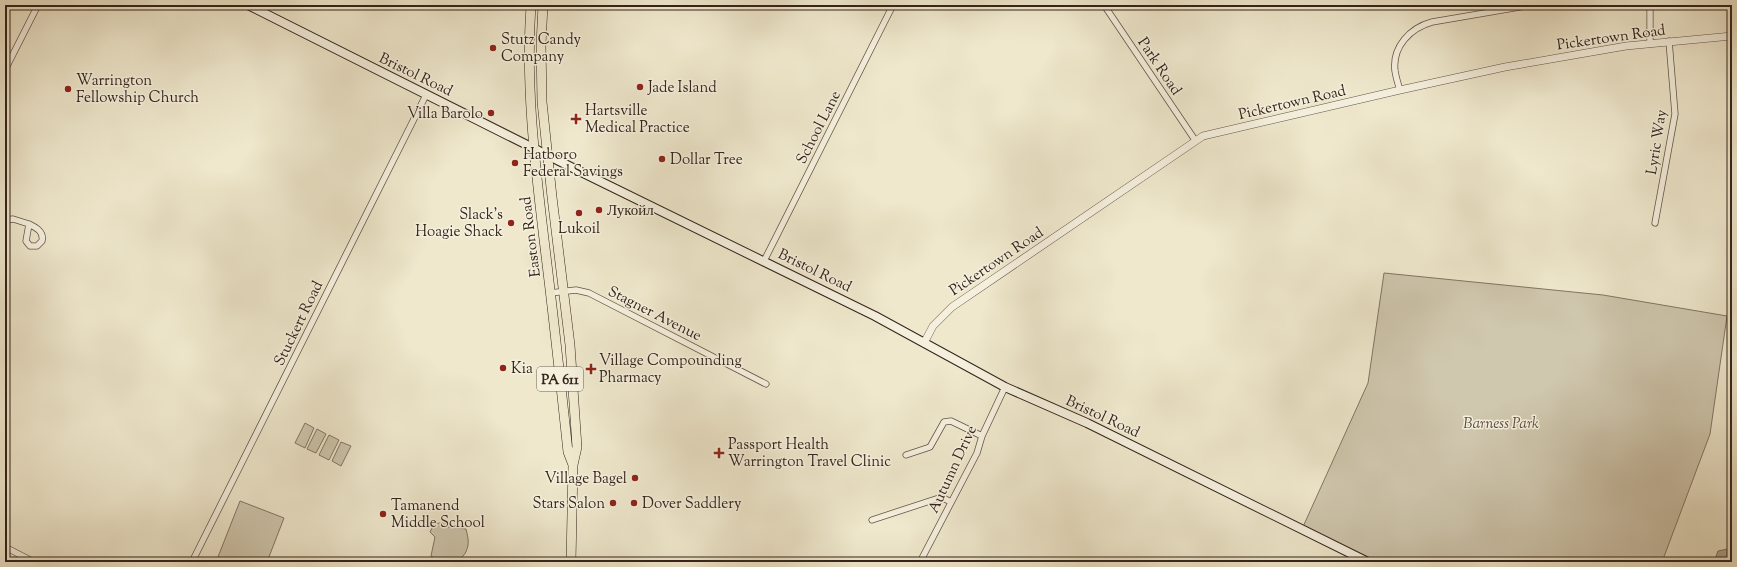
<svg xmlns="http://www.w3.org/2000/svg" width="1737" height="567" viewBox="0 0 1737 567" font-family="'Sorts Mill Goudy',serif">
<style>
.green{fill:#cfc7ae;stroke:#817564}
.water{fill:#afa590;stroke:#7d7160}
.lines{fill:none;stroke-linecap:round;stroke-linejoin:round}
.minor-casing{stroke:#625446;stroke-width:7}
.tertiary-casing{stroke:#625446;stroke-width:8}
.secondary-casing{stroke:#332319;stroke-width:10}
.trunk-casing{stroke:#332319;stroke-width:10}
.minor{stroke:#f5f0de;stroke-width:5.5}
.tertiary{stroke:#f5f0de;stroke-width:7}
.secondary{stroke:#f5f0de;stroke-width:8}
.trunk{stroke:#efe8cd;stroke-width:9}
.poi-dot{fill:#8f2418;stroke:#f5f0de;stroke-width:1.5}
.labels{text-anchor:middle;stroke-width:3;stroke-linejoin:round;paint-order:stroke}
.shield{fill:#f5f0de;stroke:#6d6054;stroke-width:1}
.shield-label{font-size:14px;font-weight:bold;fill:#332319}
.street-label{font-size:15px;fill:#332319;stroke:#f5f0de}
.poi-label{font-size:15px;fill:#332319;stroke:#f5f0de;text-anchor:start}
.park-label{font-size:15px;font-style:italic;fill:#5a4c3e;stroke:#f5f0de}
</style>
<rect width="100%" height="100%" fill="#efe8cd"/>
<filter id="stains"><feTurbulence type="fractalNoise" baseFrequency=".005" numOctaves="4"/><feColorMatrix values="0 0 0 0 .2 0 0 0 0 .09 0 0 0 0 .02 0 0 0 .5 -.17"/></filter>
<radialGradient id="worn" r=".72"><stop offset=".6" stop-color="#630" stop-opacity="0"/><stop offset="1" stop-color="#630" stop-opacity=".3"/></radialGradient>
<path class="green" d="M1384 273 1603 295 1727 316 1710 434 1662 562H1368L1302 529 1368 383Z
M305 423 314 428 305 448 295 443Z
M317 429 326 434 316 453 307 449Z
M329 435 339 440 329 460 319 455Z
M341 442 351 446 341 466 332 461Z
M240 501 284 518 267 562H216Z
M445 522 448 527 466 529C467 534 469 540 468 545 465 565 444 564 431 556L435 537 430 532 434 524Z"/>
<path class="water" d="M1732 548V562H1714L1718 551Z"/>
<g class="lines">
<g class="minor-casing">
<path id="minor" d="M1104 5 1195 140
M1650 5V43
M5 70 38 5
M1400 90C1398 84 1396 77 1395 71 1392 47 1410 28 1432 22L1532 5
M5 220 13 219 29 224
M1655 223 1675 114 1669 41
M29 224C37 228 44 232 42 241L37 246H30L26 241Z
M764 261 893 5
M550 293 576 290 589 293 766 384
M906 455 930 447 944 422 951 421 982 436
M872 520 939 498H943L951 502
M5 547 34 562
M192 562 426 95
M920 562 977 453 982 436 1005 387"/>
</g>
<g class="tertiary-casing">
<path id="tertiary" d="M924 343 933 326 952 307 1203 136 1400 90 1505 67 1626 46 1732 36"/>
</g>
<g class="secondary-casing">
<path id="secondary" d="M248 5 573 168 875 316 1005 387 1087 423 1368 562"/>
</g>
<g class="trunk-casing">
<path id="trunk" d="M531 5C525 89 536 172 546 256 554 321 561 386 568 452L573 465
M543 5 541 45 542 102 552 197 570 345 577 447 573 465 571 562"/>
</g>
<use href="#minor" class="minor"/>
<use href="#tertiary" class="tertiary"/>
<use href="#secondary" class="secondary"/>
<use href="#trunk" class="trunk"/>
</g>
<g class="poi-dot">
<circle cx="493" cy="48" r="4"/>
<circle cx="640" cy="87" r="4"/>
<circle cx="68" cy="89" r="4"/>
<circle cx="491" cy="113" r="4"/>
<path d="M574 113h4v4h4v4h-4v4h-4v-4h-4v-4h4z"/>
<circle cx="662" cy="159" r="4"/>
<circle cx="515" cy="163" r="4"/>
<circle cx="599" cy="210" r="4"/>
<circle cx="579" cy="213" r="4"/>
<circle cx="511" cy="223" r="4"/>
<circle cx="503" cy="368" r="4"/>
<path d="M589 363h4v4h4v4h-4v4h-4v-4h-4v-4h4z"/>
<path d="M717 447h4v4h4v4h-4v4h-4v-4h-4v-4h4z"/>
<circle cx="635" cy="478" r="4"/>
<circle cx="613" cy="503" r="4"/>
<circle cx="634" cy="503" r="4"/>
<circle cx="383" cy="514" r="4"/>
</g>
<g class="labels">
<rect class="shield" x="537" y="367" width="46" height="24" rx="3"/>
<g class="shield-label">
<text x="560" y="384">PA 611</text>
</g>
<g class="street-label">
<text transform="translate(1611 37) rotate(-8)" y="5">Pickertown Road</text>
<text transform="translate(1160 66) rotate(56)" y="5">Park Road</text>
<text transform="translate(416 74) rotate(26)" y="5">Bristol Road</text>
<text transform="translate(1292 102) rotate(-13)" y="5">Pickertown Road</text>
<text transform="translate(818 127) rotate(-63)" y="5">School Lane</text>
<text transform="translate(1656 142) rotate(-81)" y="5">Lyric Way</text>
<text transform="translate(530 237) rotate(-97)" y="5">Easton Road</text>
<text transform="translate(996 261) rotate(-34)" y="5">Pickertown Road</text>
<text transform="translate(815 270) rotate(26)" y="5">Bristol Road</text>
<text transform="translate(655 313) rotate(27)" y="5">Stagner Avenue</text>
<text transform="translate(298 323) rotate(-64)" y="5">Stuckert Road</text>
<text transform="translate(1103 416) rotate(25)" y="5">Bristol Road</text>
<text transform="translate(952 469) rotate(-65)" y="5">Autumn Drive</text>
</g>
<g class="poi-label">
<text x="501" y="44">Stutz Candy<tspan x="501" dy="17">Company</tspan></text>
<text x="76" y="85">Warrington<tspan x="76" dy="17">Fellowship Church</tspan></text>
<text x="648" y="92">Jade Island</text>
<text x="585" y="115">Hartsville<tspan x="585" dy="17">Medical Practice</tspan></text>
<text x="483" y="118" text-anchor="end">Villa Barolo</text>
<text x="523" y="159">Hatboro<tspan x="523" dy="17">Federal Savings</tspan></text>
<text x="670" y="164">Dollar Tree</text>
<text x="607" y="215">Лукойл</text>
<text x="503" y="219" text-anchor="end">Slack's<tspan x="503" dy="17">Hoagie Shack</tspan></text>
<text x="579" y="233" text-anchor="middle">Lukoil</text>
<text x="599" y="365">Village Compounding<tspan x="599" dy="17">Pharmacy</tspan></text>
<text x="511" y="373">Kia</text>
<text x="728" y="449">Passport Health<tspan x="728" dy="17">Warrington Travel Clinic</tspan></text>
<text x="627" y="483" text-anchor="end">Village Bagel</text>
<text x="605" y="508" text-anchor="end">Stars Salon</text>
<text x="642" y="508">Dover Saddlery</text>
<text x="391" y="510">Tamanend<tspan x="391" dy="17">Middle School</tspan></text>
</g>
<g class="park-label">
<text x="1501" y="428">Barness Park</text>
</g>
</g>
<rect width="1737" height="567" fill="none" stroke="#efe8cd" stroke-width="20"/>
<rect x="6" y="6" width="1725" height="555" fill="none" stroke="#332319" stroke-width="2"/>
<rect x="10" y="10" width="1717" height="547" fill="none" stroke="#332319"/>
<rect width="100%" height="100%" filter="url(#stains)"/>
<rect width="100%" height="100%" fill="url(#worn)"/>
</svg>
